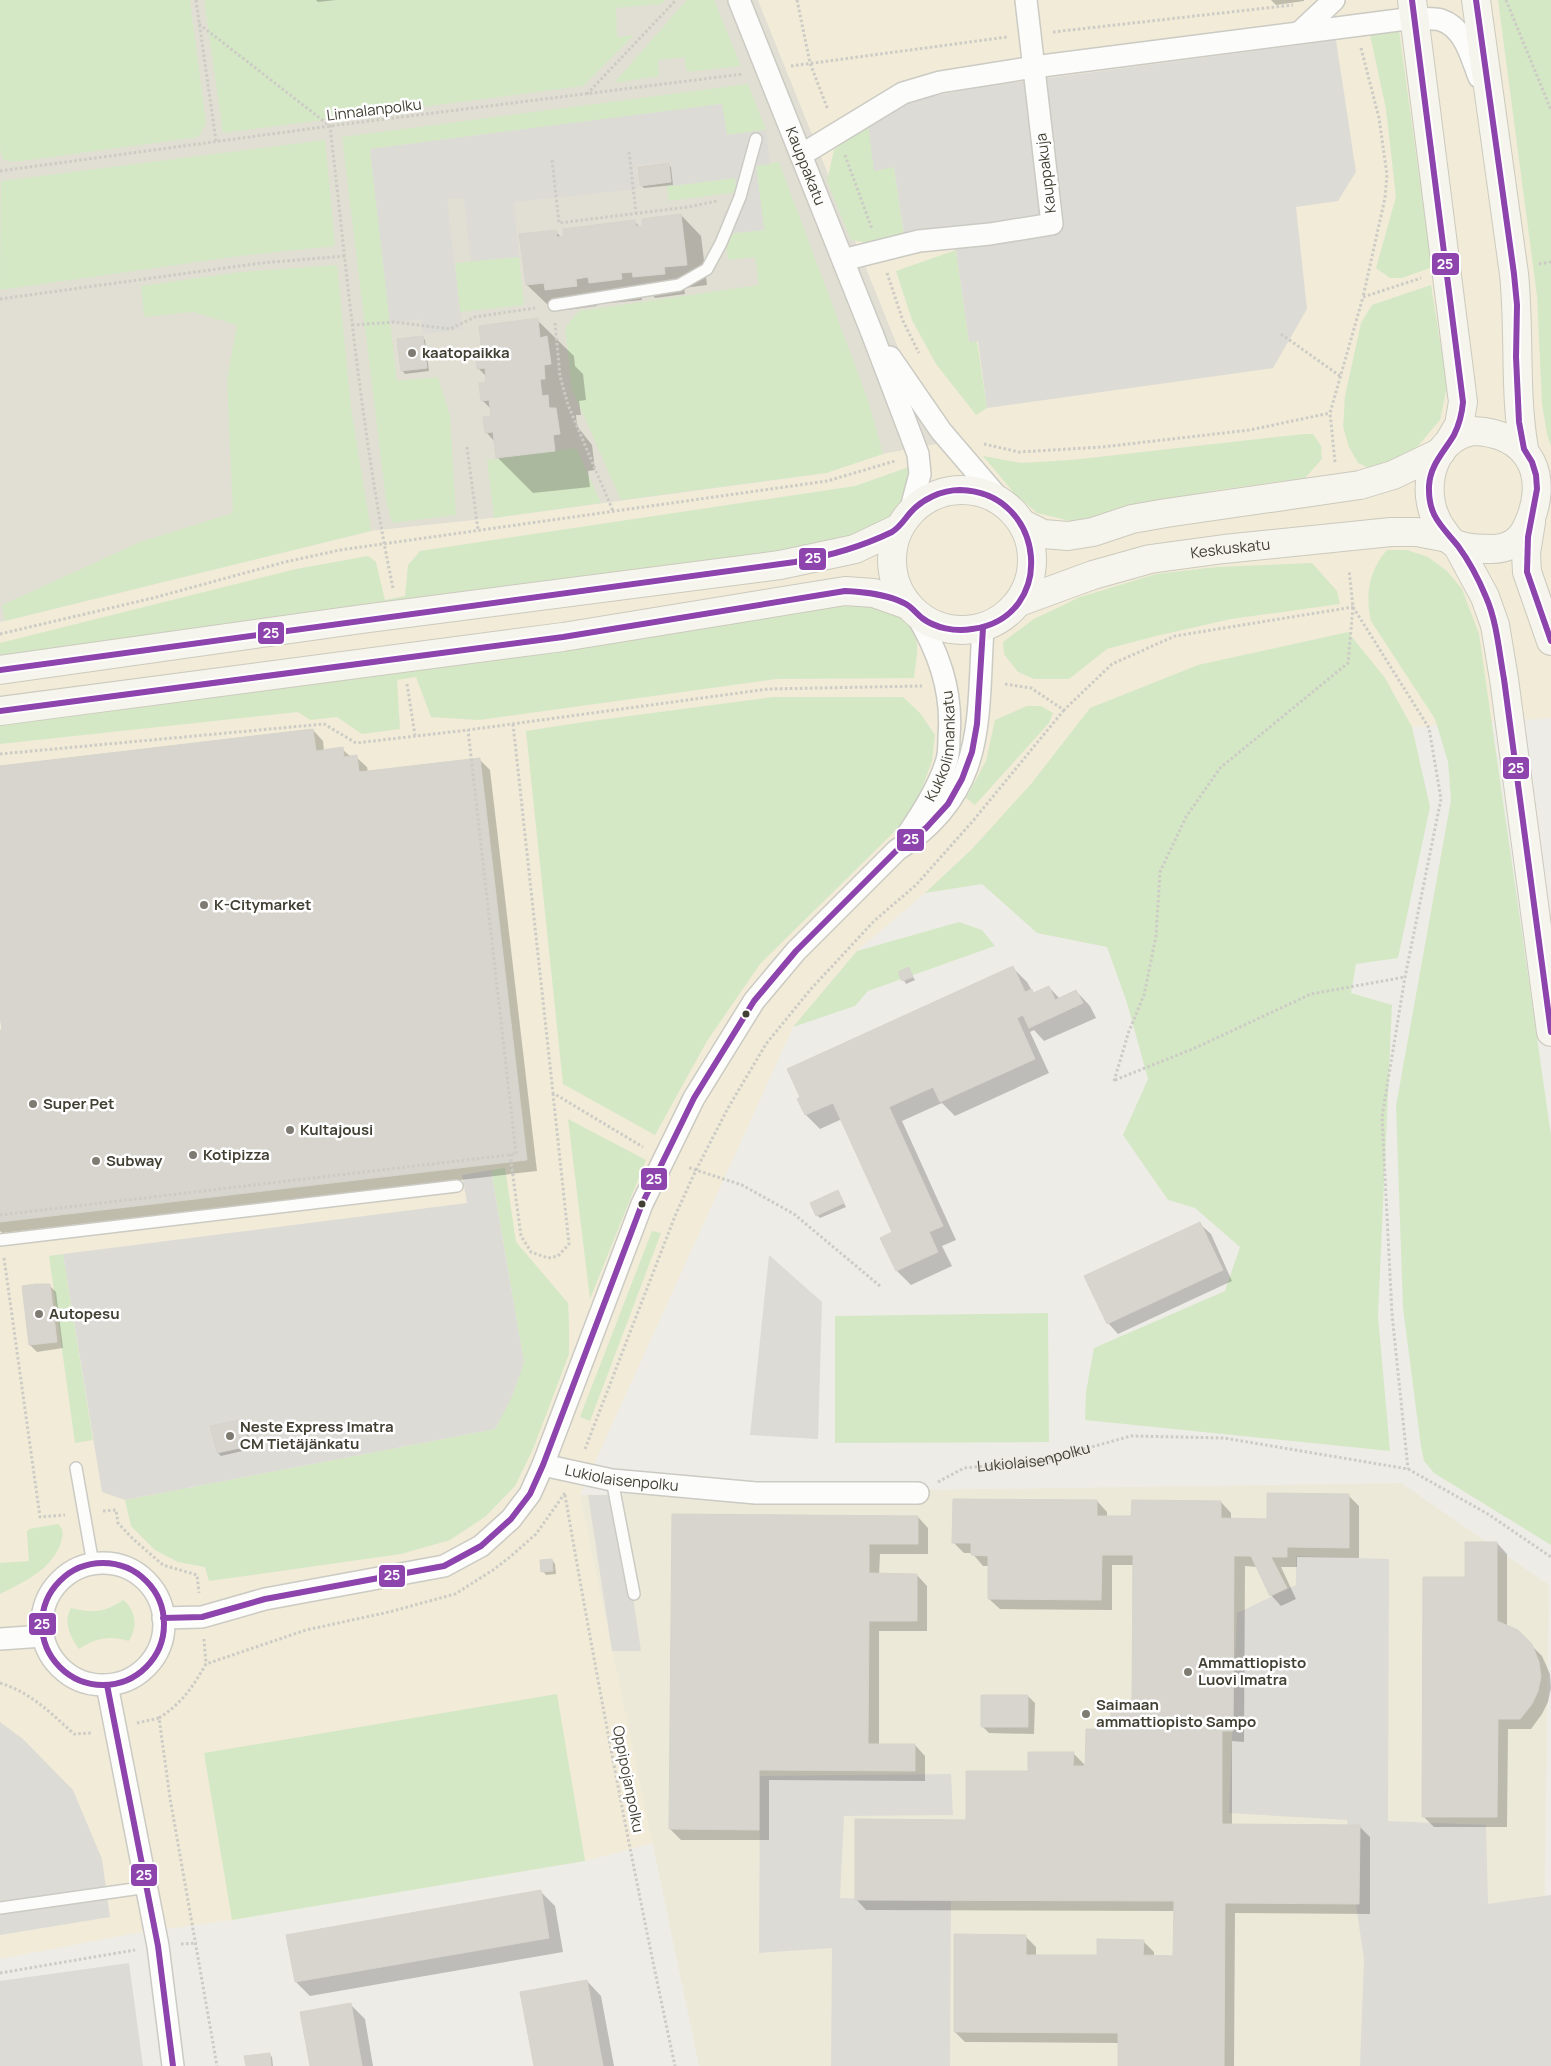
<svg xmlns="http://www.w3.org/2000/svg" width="1551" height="2066" viewBox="0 0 1551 2066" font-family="Manrope,sans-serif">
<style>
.residential{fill:#e1dfd3}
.commercial{fill:#f1ebd8}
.education{fill:#ece9d8}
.green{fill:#d5e8c6}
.parking{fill:#dddbd6}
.shadow{fill:#0003}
.building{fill:#d7d5ce;stroke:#d6d4cc}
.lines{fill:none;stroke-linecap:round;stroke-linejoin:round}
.service-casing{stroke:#cbcac3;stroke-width:14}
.minor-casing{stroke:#cbcac3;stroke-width:24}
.secondary-casing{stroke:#cccabd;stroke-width:30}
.path{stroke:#cccbc5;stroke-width:3;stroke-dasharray:2.5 2.5;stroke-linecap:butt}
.service{stroke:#fcfcfb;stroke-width:11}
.minor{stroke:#fcfcfb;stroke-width:21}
.secondary{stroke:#f5f4ed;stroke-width:28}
.bus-1-casing{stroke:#fff;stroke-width:10}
.bus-1{stroke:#8e44ad;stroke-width:6}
.poi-dot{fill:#7e7c72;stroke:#fff;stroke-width:2}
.bus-dot{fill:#423f33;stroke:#fff;stroke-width:2}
.labels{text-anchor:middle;stroke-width:5;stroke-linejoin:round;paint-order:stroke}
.street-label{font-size:15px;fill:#423f33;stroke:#fff}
.poi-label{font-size:15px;font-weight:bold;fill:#423f33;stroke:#fff;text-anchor:start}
.line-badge{stroke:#fff;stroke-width:2}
.badge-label{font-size:14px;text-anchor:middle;font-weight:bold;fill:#fff}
</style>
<rect width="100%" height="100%" fill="#eeece6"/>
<path class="residential" d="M0 0H758L937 444 883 454 826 473 494 518 371 531 0 622Z"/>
<path class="commercial" d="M758 0H1551V718L1412 727 1385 678 1032 784 972 849 925 893 857 951 793 1027 580 1495 653 1843 585 1861 232 1920 130 1934 0 1959V622L371 531 494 518 826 473 883 454 937 444Z"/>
<path class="education" d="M1401 1483 1549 1585 1544 1935 1551 1981V2066H699L580 1495Z"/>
<path class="green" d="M0 0H190L206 124 198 137 15 162 3 160 0 148Z
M204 0H665L661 4 616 8 617 37 634 35 583 86 223 133Z
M687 0H714L741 66 687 72 684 57 658 60 659 76 614 83Z
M1498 0H1551V447L1547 434 1542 404 1537 296Z
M1399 30 1431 263 1430 268 1402 278H1390L1376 268 1396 197 1386 109 1370 35Z
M748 84 766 130 727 135 722 104 370 149 397 381 438 377 450 416 456 515 392 523 386 500 342 137Z
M868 124 894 167 904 235 873 244 851 240 827 181 834 150Z
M325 140 335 246 239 256 0 290 1 181Z
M779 162 868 400 883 454 826 473 621 500 572 389 565 328 579 311 759 285 755 257 728 260 725 234 764 230 756 166Z
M735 178 737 192 669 201 667 186Z
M956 250 969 341H977L987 408 976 415 936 364 912 320 896 271Z
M519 257 524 305 460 312 455 263Z
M337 265 351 408 371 531 5 621 2 605 140 542 233 513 227 380 237 325 193 312 144 317 141 286 240 272Z
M1431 285 1447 386 1440 420 1416 448 1374 470 1358 463 1349 447 1343 427 1345 396 1361 323 1372 305Z
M1304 434H1313L1321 446 1322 459 1305 478 1218 490 1145 504 1075 522 1037 513 1014 493 983 456 1021 463 1071 460Z
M576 448 601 503 494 518 487 460Z
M909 467C907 477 907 489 903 498 886 531 852 537 819 546L0 661V643L296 569 368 556 376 562 385 600 405 596 408 565 420 551 855 486Z
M1387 550H1407L1428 557 1447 571 1462 589 1479 634 1551 1135V1545L1434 1473 1424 1461 1421 1447 1403 1308 1396 1106 1451 800 1448 762 1435 719 1371 621C1365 595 1369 570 1387 550Z
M1312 563 1337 591 1340 604 1231 619 1156 636 1107 649 1069 679H1034L1018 672 1004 654 1003 642 1034 619 1080 597 1156 574 1216 567Z
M845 601C872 605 906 609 916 639 919 647 915 669 914 678L776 679 479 720 431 717 416 677 397 680 400 729 362 734 337 717 310 720 298 712 0 744V722Z
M1348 632 1385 678 1412 727 1430 807 1398 958 1356 964 1351 993 1392 1005 1378 1316 1390 1451 1085 1420 1086 1392 1094 1348 1225 1291 1240 1247 1195 1208 1168 1200 1123 1135 1148 1079 1127 1003 1107 947 1037 933 982 884 925 893 972 849 1031 784 1090 708 1198 665Z
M773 697H903L920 713 935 735 932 761 916 805 892 834 760 964 707 1041 655 1135 563 1084 526 731 584 722Z
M1027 706H1041L1053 713 1049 723 975 805 966 798 986 761 995 720Z
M959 922 982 930 995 946 868 991 855 1006 793 1027 857 951Z
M568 1119 646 1160 590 1299Z
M505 1168 516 1242 568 1303 569 1322V1354L533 1449 515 1486 486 1516 450 1540 401 1554 209 1581 205 1567 178 1562 155 1550 131 1526 125 1500 495 1429 524 1363 491 1170Z
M652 1231 661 1233 590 1421 580 1417Z
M63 1254 93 1440 75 1443 49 1256Z
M1048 1313 1049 1442 835 1443V1316Z
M58 1524C64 1529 63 1535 61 1542 53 1569 24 1582 0 1594V1563L29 1561 27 1532 29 1529Z
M123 1600C136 1610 138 1627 129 1641 109 1635 96 1638 79 1649 70 1637 63 1622 71 1608 93 1613 104 1613 123 1600Z
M557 1694 585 1861 232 1920 204 1753Z"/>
<path class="parking" d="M1336 40 1356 172 1338 201 1296 207 1307 309 1273 368 987 408 978 341 969 342 956 250 904 235 894 167 874 171 868 124 916 99 987 86Z
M722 104 727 135 766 130 770 164 756 166 764 230 725 234 723 212 739 210 735 178 673 186 670 162 636 165 638 189 514 202 519 257 471 261 464 198 447 199 462 329 423 334 421 319 390 323 370 149Z
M491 1170 524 1363 511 1399 495 1429 125 1500 102 1492 63 1254 467 1203 462 1175Z
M769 1255 822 1302 818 1439 750 1435Z
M588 1495H618L641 1651H612Z
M1296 1556 1389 1559 1388 1821 1486 1825 1488 1904 1551 1895V2066H1360L1364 1959 1357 1912 1347 1820 1229 1813 1237 1613 1296 1585Z
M0 1722 23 1739 73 1790 102 1859 110 1917 0 1935Z
M951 1774 953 1815 844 1816 840 1898 951 1901 950 2066H831L832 1948 759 1953 760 1776Z
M129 1963 143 2066H0V1981Z"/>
<path class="shadow" d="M316 0H336L318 2Z
M1271 0H1304V1L1276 5Z
M668 164 671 167 673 185 644 188 641 185Z
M681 215 701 236 707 285 684 288 685 294 655 298 650 292 641 293 642 300 611 303 606 298 596 299 597 306 567 310 561 303 548 305 527 285 555 231 562 238 634 221 640 227Z
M537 320 574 356 575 366 583 374 586 400 579 401 581 415H576L577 426 592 445 595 470 588 471 590 487 533 493 497 457 495 442 486 432 492 417 491 409 482 400 487 377 478 368 484 352Z
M422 337 425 340 429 371 405 374 402 370Z
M313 730 323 741 324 751 342 749 351 757H356L367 767 368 772 479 759 490 770 537 1171 2 1233 0 1231V1031H3L0 1005V780Z
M1013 968 1027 982 1034 994 1049 987 1060 999 1076 991 1090 1006 1096 1018 1044 1041 1034 1030 1030 1032 1049 1073 955 1116 942 1103 902 1121 956 1240 942 1246 952 1266 911 1285 897 1271 893 1233 842 1119 820 1129 806 1115Z
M908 969 915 980 906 984 900 973Z
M838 1191 846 1207 820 1218 817 1215Z
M1200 1224 1211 1234 1232 1281 1118 1334 1108 1323Z
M49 1285 56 1292 63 1348 37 1352 30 1345Z
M242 1421 246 1424 251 1449 221 1456 218 1453Z
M1348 1495 1359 1506V1558L1297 1557V1567H1281L1296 1599 1281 1606 1271 1595 1257 1567 1245 1566 1244 1742 1232 1741V1825L1359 1826 1370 1837V1914L1235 1913 1234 2066H1119V2043L965 2042 955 2032 1025 1936 1036 1947V1956L1098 1957 1143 1941 1154 1952V1957H1174L1175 1911 866 1910 856 1899 967 1821 1029 1772 1073 1753 1084 1764V1767H1087L1112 1731 1133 1706 1134 1565H1112V1610L1000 1609 989 1599V1566H983L972 1553H964L954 1543 1097 1501 1107 1512V1517H1133L1221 1502 1231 1513V1520H1268Z
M673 1515 918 1517 928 1528V1554H880L879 1575H917L927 1586V1631H879V1745H915L925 1756V1781L769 1780V1840H681L670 1829Z
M1497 1543 1507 1554V1627L1517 1631 1542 1656 1550 1674 1551 1688 1548 1702 1542 1714 1531 1729H1508L1507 1827H1434L1424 1817 1466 1579Z
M552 1560 555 1564 556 1574 546 1575 543 1571Z
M1028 1696 1035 1703 1034 1734 989 1733 982 1726Z
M541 1892 555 1906 563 1952 310 1996 296 1982Z
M587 1981 601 1996 614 2066H535Z
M351 2005 365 2019 373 2066H311Z
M269 2054 272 2057 273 2066H247Z"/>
<path class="building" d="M669 163 671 182 640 186 638 167Z
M681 214 687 265 664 267 665 274 633 277 632 272 621 273 622 279 589 283 588 277 576 279 577 286 545 290 544 283 526 285 519 234 556 230 557 237 564 236 563 229 635 220 636 226H642V219Z
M538 318 540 338 547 336 551 364 544 365 545 379H540L542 396 548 395 549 408H556L560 434 553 435 555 451 496 458 493 432 485 433 483 417 491 416 489 400 481 401 479 383 486 382 485 368 477 369 475 352 482 351 479 326Z
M423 336 427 368 401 371 397 339Z
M313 729 316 751 343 747 344 757 357 755 359 772 480 758 527 1160 0 1222V1030H2L0 1016V766Z
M1013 966 1025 992 1032 989 1033 993 1049 986 1055 1000 1076 990 1083 1003 1029 1028 1023 1015 1017 1018 1035 1059 940 1102 933 1087 889 1107 943 1226 929 1232 938 1252 896 1271 880 1238 892 1232 833 1103 805 1115 797 1099 800 1097 787 1069Z
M909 967 913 977 902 981 898 972Z
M838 1190 844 1203 816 1216 810 1203Z
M1200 1222 1223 1270 1107 1324 1084 1276Z
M36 1284H50L57 1342 29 1345 22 1286Z
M243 1419 249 1446 217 1453 210 1426Z
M1267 1493 1349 1494V1548L1287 1547V1557H1271L1287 1588 1270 1596 1251 1556H1234L1233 1731H1222V1824L1360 1825 1359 1904 1225 1903 1224 2066H1118V2033L954 2032V1934L1026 1935V1955H1097V1939L1144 1940 1143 1955 1173 1956 1174 1901 855 1900V1819L966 1820V1771H1028V1752H1074L1073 1766H1085L1086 1729H1111V1704H1132L1133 1555H1102L1101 1600 988 1599V1556L971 1555V1543H952L953 1499 1097 1500V1516H1131L1132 1500 1221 1501V1518L1267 1519Z
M672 1514 918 1516V1544H869V1573L917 1574V1621H869L868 1744H915V1771L759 1770V1830L669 1829Z
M1465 1542H1497V1621L1518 1630 1532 1644 1539 1662 1541 1677 1538 1691 1532 1704 1520 1719H1498L1497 1817H1422L1423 1577H1465Z
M552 1559 553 1571 541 1572 540 1560Z
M981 1695H1028V1727H981Z
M541 1890 549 1938 295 1982 286 1935Z
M587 1980 603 2066H534L520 1992Z
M351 2003 362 2066H310L300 2012Z
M270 2053 271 2066H246L244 2056Z"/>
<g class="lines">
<g class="service-casing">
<path id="service" d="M554 305 679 285 707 269 721 243 740 197 756 139
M0 1240 457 1186
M76 1468 93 1564
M612 1480 634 1594
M0 1908 148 1887"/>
</g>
<g class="minor-casing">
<g id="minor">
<path id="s2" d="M739 0 872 333 918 454 920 474 910 512"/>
<path d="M1300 32 1334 0"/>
<path d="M801 155 903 93 940 82 1034 67 1414 18C1422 19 1433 18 1441 20 1465 28 1471 57 1479 77"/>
<path d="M843 260 919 241 990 234 1052 224 1026 0"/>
<path d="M890 357 941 431 1001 501"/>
<path id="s3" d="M907 835C923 812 939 787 947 760 949 753 949 745 949 737 953 690 938 650 914 611"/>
<path id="s4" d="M543 1465 612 1480 756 1493H918"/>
<circle cx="103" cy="1624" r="61"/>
<path d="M163 1618 202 1617 265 1599 444 1566 481 1546 511 1519 530 1494 543 1465 642 1204 694 1098 754 1001 796 951 897 850C987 792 977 722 983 628"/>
<path d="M0 1639 43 1636"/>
<path d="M107 1685 158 1946 173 2066"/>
</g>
</g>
<g class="secondary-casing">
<g id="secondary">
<path d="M1412 0 1463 402 1459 425 1450 440"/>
<path d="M1476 0 1514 274C1520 332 1514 391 1524 449"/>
<path d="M1473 431C1532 433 1551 479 1526 529 1519 543 1506 549 1492 549 1481 549 1468 549 1458 545 1452 543 1447 537 1444 532 1418 500 1427 439 1473 431Z"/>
<circle cx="962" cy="560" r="70"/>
<path d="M1531 522 1526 553 1527 572 1551 641"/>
<path d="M1023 524 1043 534 1068 536 1093 532 1132 519 1166 513 1360 485 1393 475 1441 452"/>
<path d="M1457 545 1485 597 1495 625 1504 679 1551 1032"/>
<path id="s5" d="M1019 602 1093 575 1150 559 1224 549 1391 532H1417L1448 538"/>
<path d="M0 670 362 619 780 565 855 549 899 528"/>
<path d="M0 711 563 637 845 591 874 593 908 605"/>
</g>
</g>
<g class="path">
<path d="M196 0 216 141"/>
<path d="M797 0 810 63 828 110"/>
<path d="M1506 0 1551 110"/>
<path d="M199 24 330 126C348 281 361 435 393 588"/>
<path d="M1053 32 1293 5"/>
<path d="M1361 48 1379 118 1387 175 1385 198 1363 297"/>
<path d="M791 66 1007 37"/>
<path d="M587 94 676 0"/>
<path d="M629 152 636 213"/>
<path d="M845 155 872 229"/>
<path d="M552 160 559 223 688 207 717 201"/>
<path d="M0 171 330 126 743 74"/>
<path d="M1539 264 1551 262"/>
<path d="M887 273 903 321 919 353"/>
<path d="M0 299 261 263 345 256"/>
<path d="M555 323 560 376 568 405 613 511"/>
<path d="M352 325 395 322 450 329 475 317 535 308"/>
<path d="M1281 334 1340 376"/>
<path d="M984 444 1019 452 1102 447 1250 430 1330 413"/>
<path d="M467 447 478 530"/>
<path d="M1335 462 1330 413 1363 297 1421 278"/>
<path d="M1353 607 1429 728 1441 799 1405 977 1382 1117 1392 1314 1408 1469"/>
<path d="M0 634 153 598 285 562 340 550 827 481 895 461"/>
<path d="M407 684 415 735"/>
<path d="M1005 684 1031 688 1064 710 1112 664 1175 636 1353 607"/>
<path d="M513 724 553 1093 643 1147"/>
<path d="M0 754 324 724 356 743 468 730 768 689 922 686"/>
<path d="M1115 1080 1195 1048 1311 994 1405 977"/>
<path d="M1114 1081 1129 1031 1144 995 1156 936 1160 872 1186 817 1220 768 1348 663 1353 607 1349 570"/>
<path d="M510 1154 521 1236 531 1252 548 1258 558 1256 569 1244 553 1094"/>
<path d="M0 1215 516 1154 468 730"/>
<path d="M4 1258 40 1517 65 1515"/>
<path d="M880 1286 794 1214 742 1185 696 1170 728 1108 766 1044 810 990 874 921 916 885 972 822 1064 710"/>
<path d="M585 1449 675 1216 696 1170 687 1167"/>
<path id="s1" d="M938 1482 964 1468 1041 1461 1131 1436 1224 1438 1408 1469 1488 1514 1551 1557"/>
<path d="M565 1495C598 1686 634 1876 675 2066"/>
<path d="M103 1511 116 1510 118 1523 133 1539 163 1565 197 1575 199 1593"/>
<path d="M204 1639 206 1664"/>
<path d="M0 1683C30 1692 51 1713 74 1734L92 1733"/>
<path d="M159 1718C182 1703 192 1688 206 1664L306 1630 389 1612 455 1594 493 1570 510 1557 536 1534 565 1493"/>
<path d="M137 1723 159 1718 170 1798 217 2066"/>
<path d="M181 1944 197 1943"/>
<path d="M0 1973 135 1950"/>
</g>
<use href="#service" class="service"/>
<use href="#minor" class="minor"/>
<use href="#secondary" class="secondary"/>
<g class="bus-1-casing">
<path id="bus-1" d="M1412 0 1463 402C1462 414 1459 425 1454 435 1444 452 1430 465 1429 486 1428 516 1441 525 1458 546 1469 561 1479 580 1486 597 1497 622 1499 652 1504 679L1551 1032
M1476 0 1514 274 1517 305 1516 357 1519 422 1524 449 1532 462 1536 475 1537 489 1528 537 1527 572 1551 641
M0 670 795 562C829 556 861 547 892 532 900 527 904 520 910 513 922 499 942 490 960 490 1047 492 1058 618 972 629 955 632 935 628 922 618 916 613 911 606 904 603 886 594 865 592 845 591L563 637 0 711
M42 1624a61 61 0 1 1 122 0a61 61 0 1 1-122 0Z
M163 1618 202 1617 265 1599 444 1566 481 1546 511 1519 530 1494 543 1465 642 1204 694 1098 754 1001 796 951 897 850 926 828 948 804 962 779 972 752 977 724 983 628
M107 1685 158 1946 173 2066"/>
</g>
<use href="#bus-1" class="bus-1"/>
</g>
<g class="poi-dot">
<circle cx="412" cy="353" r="5"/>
<circle cx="204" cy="905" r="5"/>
<circle cx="33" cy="1104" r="5"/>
<circle cx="290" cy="1130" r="5"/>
<circle cx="193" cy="1155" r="5"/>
<circle cx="96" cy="1161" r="5"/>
<circle cx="39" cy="1314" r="5"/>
<circle cx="230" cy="1436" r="5"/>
<circle cx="1188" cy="1672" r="5"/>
<circle cx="1086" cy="1714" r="5"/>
</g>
<g class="bus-dot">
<circle cx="746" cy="1014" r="4.5"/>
<circle cx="642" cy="1204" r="4.5"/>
</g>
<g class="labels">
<g class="street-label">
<text transform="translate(374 110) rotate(-7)" y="5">Linnalanpolku</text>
<text dy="5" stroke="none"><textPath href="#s2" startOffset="179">Kauppakatu</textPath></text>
<text transform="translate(1046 173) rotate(-97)" y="5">Kauppakuja</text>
<text dy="5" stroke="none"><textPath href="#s5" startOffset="219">Keskuskatu</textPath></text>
<text dy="5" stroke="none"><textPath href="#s3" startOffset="98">Kukkolinnankatu</textPath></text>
<text dy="5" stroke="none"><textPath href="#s1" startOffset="100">Lukiolaisenpolku</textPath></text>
<text dy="5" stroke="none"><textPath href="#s4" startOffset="80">Lukiolaisenpolku</textPath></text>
<text transform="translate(628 1779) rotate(79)" y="5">Oppipojanpolku</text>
</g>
<g class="poi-label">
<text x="422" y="358">kaatopaikka</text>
<text x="214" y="910">K-Citymarket</text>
<text x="43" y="1109">Super Pet</text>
<text x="300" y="1135">Kultajousi</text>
<text x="203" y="1160">Kotipizza</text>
<text x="106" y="1166">Subway</text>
<text x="49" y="1319">Autopesu</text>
<text x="240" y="1432">Neste Express Imatra<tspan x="240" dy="17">CM Tietäjänkatu</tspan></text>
<text x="1198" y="1668">Ammattiopisto<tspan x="1198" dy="17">Luovi Imatra</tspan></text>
<text x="1096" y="1710">Saimaan<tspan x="1096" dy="17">ammattiopisto Sampo</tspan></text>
</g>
</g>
<g class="line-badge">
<rect x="1431" y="252" width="29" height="24" rx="5" fill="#8e44ad"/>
<rect x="798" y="547" width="29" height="24" rx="5" fill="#8e44ad"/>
<rect x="257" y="621" width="28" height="24" rx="5" fill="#8e44ad"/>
<rect x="1502" y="756" width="28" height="24" rx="5" fill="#8e44ad"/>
<rect x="896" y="828" width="29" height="24" rx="5" fill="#8e44ad"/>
<rect x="640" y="1167" width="28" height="24" rx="5" fill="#8e44ad"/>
<rect x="378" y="1564" width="28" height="24" rx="5" fill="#8e44ad"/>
<rect x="28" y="1612" width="29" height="24" rx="5" fill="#8e44ad"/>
<rect x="130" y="1863" width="28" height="24" rx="5" fill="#8e44ad"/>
</g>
<g class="badge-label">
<text x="1445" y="269">25</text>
<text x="813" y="563">25</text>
<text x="271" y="638">25</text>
<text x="1516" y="773">25</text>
<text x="911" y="844">25</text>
<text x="654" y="1184">25</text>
<text x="392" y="1580">25</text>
<text x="42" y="1629">25</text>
<text x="144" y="1880">25</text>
</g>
</svg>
